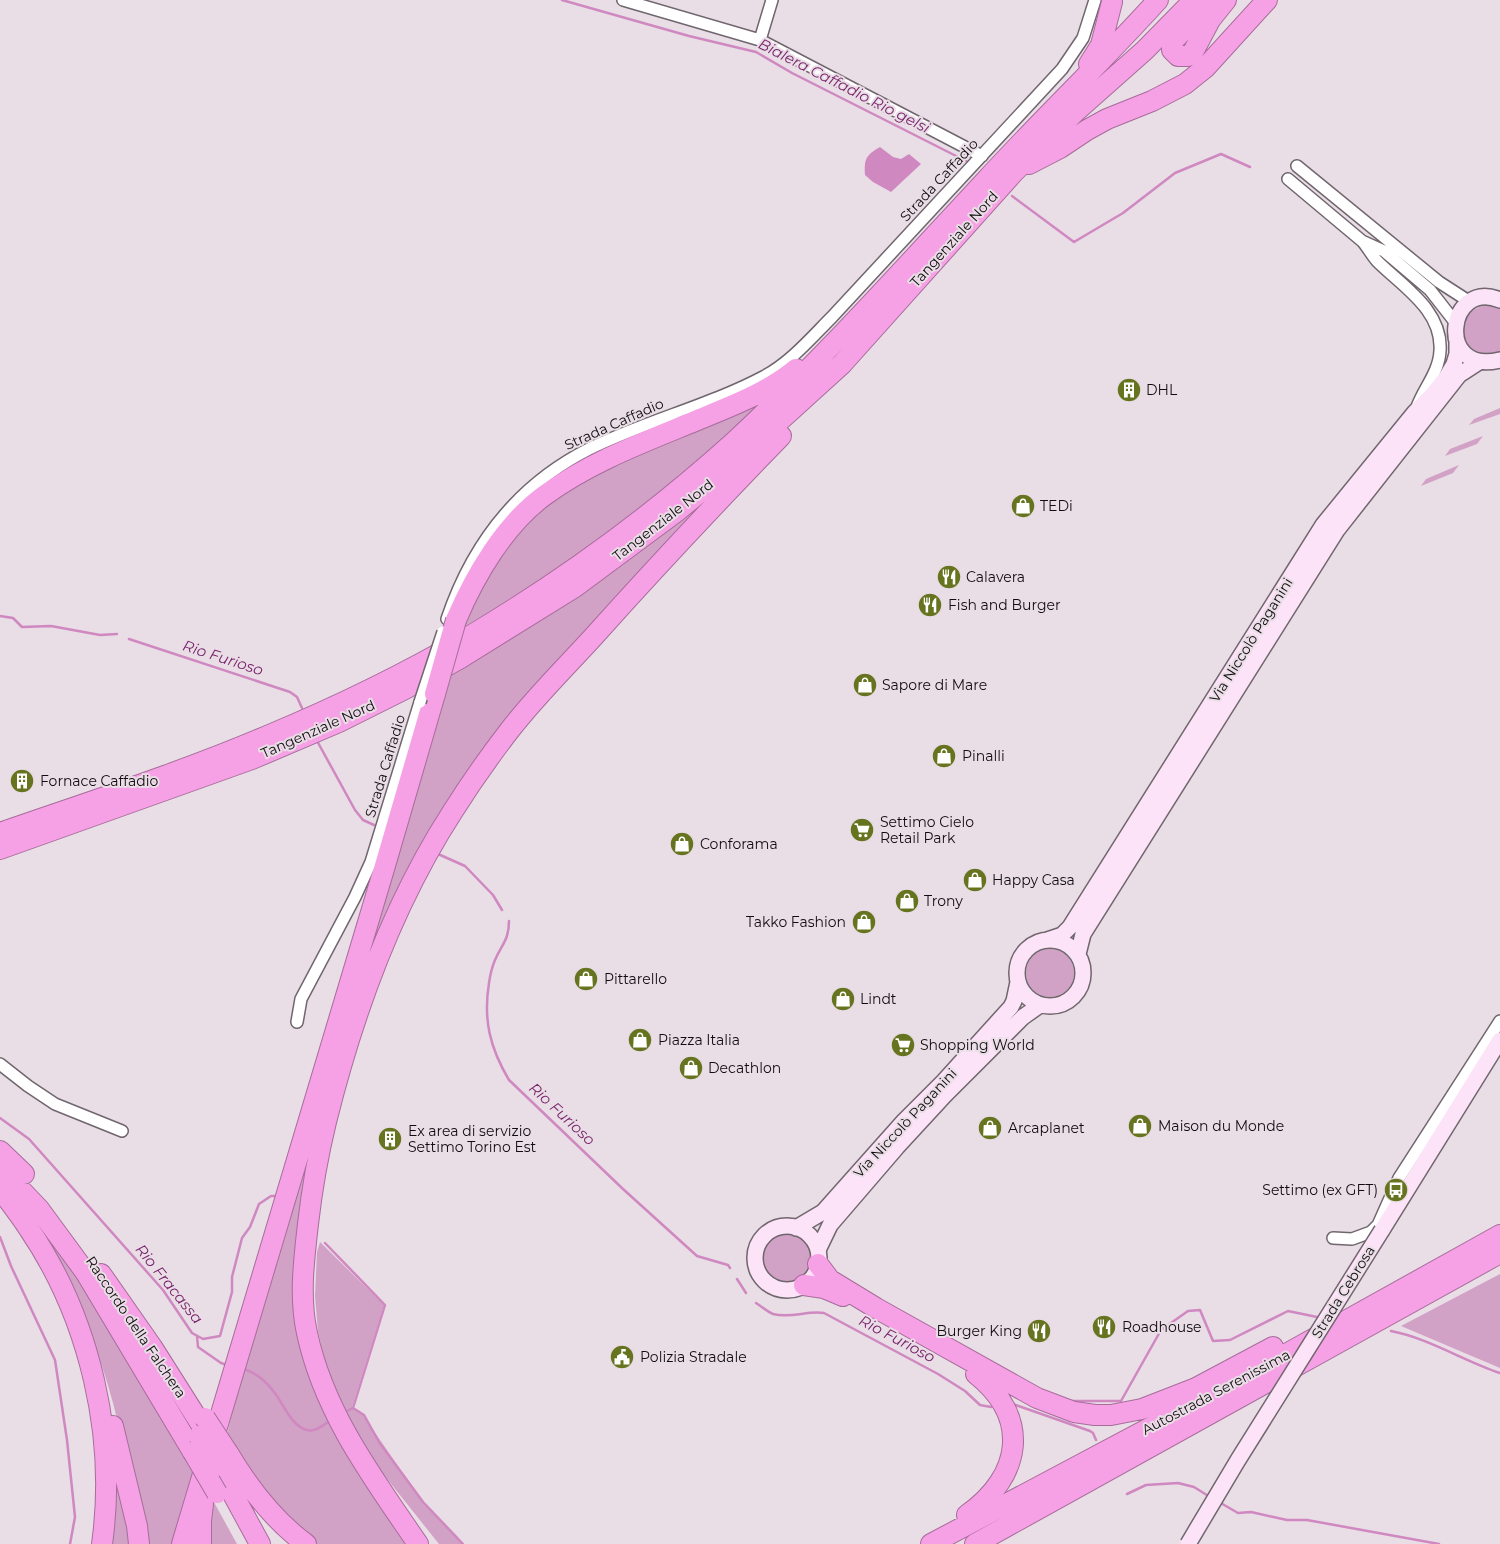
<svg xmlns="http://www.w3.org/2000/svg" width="1500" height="1544" viewBox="0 0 1500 1544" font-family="Montserrat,sans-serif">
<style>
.green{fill:#d2a1c6}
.water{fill:#d088c1}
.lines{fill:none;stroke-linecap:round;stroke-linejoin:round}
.stream{stroke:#d088c1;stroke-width:2.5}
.street-casing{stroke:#70666e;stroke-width:14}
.secondary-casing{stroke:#70666e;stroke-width:18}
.highway-casing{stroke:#a66d9a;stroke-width:22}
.street{stroke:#fff;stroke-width:11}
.secondary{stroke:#fce3f7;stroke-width:15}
.highway{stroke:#f6a1e5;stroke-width:20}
.street-bridge-casing{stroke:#70666e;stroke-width:14;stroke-linecap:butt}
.secondary-bridge-casing{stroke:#70666e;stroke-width:18;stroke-linecap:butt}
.highway-bridge-casing{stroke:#a66d9a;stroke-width:22;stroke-linecap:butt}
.street-bridge{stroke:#fff;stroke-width:11}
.secondary-bridge{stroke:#fce3f7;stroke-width:15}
.highway-bridge{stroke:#f6a1e5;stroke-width:20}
.labels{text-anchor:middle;stroke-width:4;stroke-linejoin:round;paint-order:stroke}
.street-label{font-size:14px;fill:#100c0f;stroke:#e9dde6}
.poi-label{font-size:14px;fill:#100c0f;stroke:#e9dde6;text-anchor:start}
.water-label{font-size:15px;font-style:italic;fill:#79236b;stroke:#e9dde6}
</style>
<rect width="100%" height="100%" fill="#e9dde6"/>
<path class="green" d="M1485 305 1500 308V352C1464 368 1445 316 1485 305Z
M765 400C673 486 574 566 463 627L470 605 513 532 575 479Z
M1500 408V414L1469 425 1474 419Z
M1483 436 1477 444 1445 456 1450 449Z
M1459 465 1453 473 1421 486 1426 479Z
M705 497 708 500 523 706 358 991 390 870 449 675Z
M1026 973a24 24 0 1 1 48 0a24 24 0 1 1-48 0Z
M323 1093 298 1320 410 1544H314L292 1528 225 1442 246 1357Z
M22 1200 64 1254 194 1468 172 1544H143C131 1485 121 1423 102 1366 83 1308 51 1254 22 1200Z
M762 1258a25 25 0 1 1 50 0a25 25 0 1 1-50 0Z
M320 1242 384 1305 352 1407 363 1415 423 1503 462 1544H439L376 1465 339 1402 326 1367 318 1331 315 1296 317 1252Z
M1500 1274V1368L1401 1326Z
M111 1453 134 1544H108Z
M210 1495 237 1544H207Z"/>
<path class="water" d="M880 147 893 157 901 159 909 154 921 164 891 192 873 182 865 175C864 159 866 155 880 147Z"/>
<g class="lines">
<path class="stream" d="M562 0 689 36 756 52 792 73 968 162
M1012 196 1074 242 1123 213 1175 173 1221 154 1250 167
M0 616 13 618 22 627 51 626 100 635 117 634
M129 639 290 692 297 697 302 708
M316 739 355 810 363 820 374 825
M438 854 465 866 493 895 502 910
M509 921C509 940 502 944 495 960 492 967 490 976 489 983 483 1020 490 1048 509 1080L623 1189 697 1256 728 1265 730 1268
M0 1118 29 1139 163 1290 192 1333 203 1339 220 1336 232 1292V1277L242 1238 250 1227 259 1204 271 1196H275
M0 1237 11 1266 55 1360 67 1440 75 1517 70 1544
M325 1243 385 1305 353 1408
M737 1279 746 1293
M756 1303C762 1307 768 1312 773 1314 791 1319 808 1310 824 1313L938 1374 965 1391 980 1405 991 1407
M1391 1331C1428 1338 1464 1361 1500 1373
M197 1336 198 1347 221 1363 227 1365
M244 1369C256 1373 266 1381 274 1392 283 1403 291 1426 307 1430 315 1432 322 1426 328 1422
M1071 1401H1121L1161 1330 1188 1311 1200 1310 1213 1341 1230 1340 1288 1311 1317 1317
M1013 1404 1090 1431 1093 1433 1096 1440
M345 1412 353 1408 364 1415 379 1442 423 1502 463 1544
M1127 1494 1146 1485 1178 1483 1194 1487 1210 1497
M1219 1502 1238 1513 1251 1512 1287 1520H1307L1439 1544"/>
<g class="street-casing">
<path id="street" d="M623 0 760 40 982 156
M760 40 772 0
M1297 166 1439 282 1470 302
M1288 179 1362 241 1384 251 1430 290 1455 322
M1363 242C1368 248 1372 255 1377 261 1402 286 1443 310 1440 351 1439 372 1424 388 1417 407
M447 619C472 545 518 485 589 449 645 421 708 406 763 377 790 363 811 338 832 317L1062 69 1083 38 1095 0
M297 1022 301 999 355 897 371 862 420 702
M0 1064 28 1086 55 1104 122 1131
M1333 1238 1352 1239 1371 1232 1378 1225 1399 1178 1500 1021"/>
</g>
<g class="secondary-casing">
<path id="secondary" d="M1500 300C1447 278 1435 376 1500 360
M1017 973a33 33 0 1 1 66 0a33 33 0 1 1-66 0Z
M1047 940 1062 935 1070 927 1323 525 1415 412 1433 394 1445 379 1454 364 1457 354V343
M1078 954 1083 934 1337 530 1459 375 1479 362
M755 1258a32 32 0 1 1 64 0a32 32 0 1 1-64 0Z
M796 1228 823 1212 904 1121 944 1081 1011 1007 1014 1001 1018 982
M1382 1230 1500 1040
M818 1250 830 1225 897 1147 945 1095 1023 1017 1040 1005"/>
</g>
<g class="highway-casing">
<path id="highway" d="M1212 0 1172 42V50L1178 56H1188L1192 54 1210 20 1226 0
M1089 64 1101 45 1112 2
M1029 164 1060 148 1087 130 1107 119 1152 101 1185 84 1205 68 1267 0
M456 620C475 575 505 524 545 495 590 462 644 442 695 421 729 407 767 393 796 369
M0 833C89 802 180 773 267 736 337 707 405 674 470 636 564 580 653 515 734 442 823 359 904 268 987 179 1043 118 1103 61 1158 0
M0 849 252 759 339 722 405 689 459 659 575 587 676 512 710 484 842 364 1014 172 1074 113 1145 50 1194 0
M0 1151 24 1174
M0 1168 39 1209 86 1273 193 1452
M0 1189C10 1202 20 1215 29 1229 90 1319 117 1437 102 1544
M818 1264 830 1280 876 1308 1037 1398 1074 1412 1095 1415H1111L1142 1409 1196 1388 1273 1347
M101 1274 152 1347 202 1426
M804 1285 824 1288 843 1296
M113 1426 137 1526 139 1544
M228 1453C249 1488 273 1520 306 1544
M222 1474 260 1544
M967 1515C1022 1476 1031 1418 976 1374
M182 1544 384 869 435 694
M201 1544V1521L203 1504
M418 1544C373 1478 324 1413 307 1333 299 1297 304 1260 308 1224 312 1189 318 1155 326 1122 353 1013 392 905 453 811 470 784 489 757 509 731 535 697 566 667 595 635 656 567 718 501 781 436
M931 1544 1236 1382 1500 1235
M975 1544 1500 1253"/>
</g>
<use href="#street" class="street"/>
<use href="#secondary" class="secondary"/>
<use href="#highway" class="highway"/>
<g class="street-bridge-casing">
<path id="street-bridge" d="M420 702 443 632"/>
</g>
<g class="secondary-bridge-casing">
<path id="secondary-bridge" d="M1188 1544 1238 1460 1382 1230"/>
</g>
<g class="highway-bridge-casing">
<path id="highway-bridge" d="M435 694 456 620
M205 1418 228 1453
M199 1436 217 1466
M193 1452 217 1493"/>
</g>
<use href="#street-bridge" class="street-bridge"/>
<use href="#secondary-bridge" class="secondary-bridge"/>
<use href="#highway-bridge" class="highway-bridge"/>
</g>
<defs>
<g id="building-disc" transform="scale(1.25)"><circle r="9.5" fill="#67741f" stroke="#e9dde6"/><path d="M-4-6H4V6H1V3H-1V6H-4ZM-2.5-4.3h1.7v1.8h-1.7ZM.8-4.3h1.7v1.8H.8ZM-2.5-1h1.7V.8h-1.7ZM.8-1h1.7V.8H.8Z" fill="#fff"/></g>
<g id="shop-disc" transform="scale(1.25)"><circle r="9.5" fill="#67741f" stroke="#e9dde6"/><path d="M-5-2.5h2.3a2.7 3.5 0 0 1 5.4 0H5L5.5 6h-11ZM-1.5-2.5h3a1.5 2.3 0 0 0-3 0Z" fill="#fff"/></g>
<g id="restaurant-disc" transform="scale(1.25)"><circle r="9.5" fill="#67741f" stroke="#e9dde6"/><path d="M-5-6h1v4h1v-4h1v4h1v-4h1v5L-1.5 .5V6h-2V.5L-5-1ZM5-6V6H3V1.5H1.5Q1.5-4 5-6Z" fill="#fff"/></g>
<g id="supermarket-disc" transform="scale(1.25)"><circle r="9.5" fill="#67741f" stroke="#e9dde6"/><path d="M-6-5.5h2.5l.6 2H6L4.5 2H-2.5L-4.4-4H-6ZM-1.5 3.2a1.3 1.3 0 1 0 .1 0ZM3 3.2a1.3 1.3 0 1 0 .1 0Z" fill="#fff"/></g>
<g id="bus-disc" transform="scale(1.25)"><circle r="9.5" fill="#67741f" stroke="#e9dde6"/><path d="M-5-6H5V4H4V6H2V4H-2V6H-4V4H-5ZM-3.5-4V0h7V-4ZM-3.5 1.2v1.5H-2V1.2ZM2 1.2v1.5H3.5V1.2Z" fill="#fff"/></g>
<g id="civic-disc" transform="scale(1.25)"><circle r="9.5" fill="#67741f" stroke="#e9dde6"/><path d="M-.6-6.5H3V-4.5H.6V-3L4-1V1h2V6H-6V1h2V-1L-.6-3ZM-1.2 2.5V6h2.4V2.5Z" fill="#fff"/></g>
</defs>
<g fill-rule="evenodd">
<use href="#building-disc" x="1129" y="390"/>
<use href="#shop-disc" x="1023" y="506"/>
<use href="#restaurant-disc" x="949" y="577"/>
<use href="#restaurant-disc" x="930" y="605"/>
<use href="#shop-disc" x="865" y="685"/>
<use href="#shop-disc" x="944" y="756"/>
<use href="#building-disc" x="22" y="781"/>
<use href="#supermarket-disc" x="862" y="830"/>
<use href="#shop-disc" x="682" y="844"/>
<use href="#shop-disc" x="975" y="880"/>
<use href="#shop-disc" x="907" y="901"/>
<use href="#shop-disc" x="864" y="922"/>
<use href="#shop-disc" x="586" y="979"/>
<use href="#shop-disc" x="843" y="999"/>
<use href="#shop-disc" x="640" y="1040"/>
<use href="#supermarket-disc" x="903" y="1045"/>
<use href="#shop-disc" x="691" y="1068"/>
<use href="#shop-disc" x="1140" y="1126"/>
<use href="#shop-disc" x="990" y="1128"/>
<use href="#building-disc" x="390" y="1139"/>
<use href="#bus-disc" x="1396" y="1190"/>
<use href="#restaurant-disc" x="1104" y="1327"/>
<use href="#restaurant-disc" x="1039" y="1331"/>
<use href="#civic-disc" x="622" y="1357"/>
</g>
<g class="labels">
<g class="street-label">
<text transform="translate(939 180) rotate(-47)" y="5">Strada Caffadio</text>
<text transform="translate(954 239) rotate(-48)" y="5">Tangenziale Nord</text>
<text transform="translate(614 424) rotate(-24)" y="5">Strada Caffadio</text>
<text transform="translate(663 520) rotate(-38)" y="5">Tangenziale Nord</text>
<text transform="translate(1251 640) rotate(-58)" y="5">Via Niccolò Paganini</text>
<text transform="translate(318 729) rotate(-24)" y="5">Tangenziale Nord</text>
<text transform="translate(385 766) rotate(-73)" y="5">Strada Caffadio</text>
<text transform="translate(905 1123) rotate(-47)" y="5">Via Niccolò Paganini</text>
<text transform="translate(1343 1292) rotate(-58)" y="5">Strada Cebrosa</text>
<text transform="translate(136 1327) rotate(56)" y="5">Raccordo della Falchera</text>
<text transform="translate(1216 1392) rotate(-28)" y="5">Autostrada Serenissima</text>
</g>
<g class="poi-label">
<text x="1146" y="395">DHL</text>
<text x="1040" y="511">TEDi</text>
<text x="966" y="582">Calavera</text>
<text x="948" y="610">Fish and Burger</text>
<text x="882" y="690">Sapore di Mare</text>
<text x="962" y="761">Pinalli</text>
<text x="40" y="786">Fornace Caffadio</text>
<text x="880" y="827">Settimo Cielo<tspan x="880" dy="16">Retail Park</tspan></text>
<text x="700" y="849">Conforama</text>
<text x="992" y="885">Happy Casa</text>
<text x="924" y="906">Trony</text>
<text x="846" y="927" text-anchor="end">Takko Fashion</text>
<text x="604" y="984">Pittarello</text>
<text x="860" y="1004">Lindt</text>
<text x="658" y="1045">Piazza Italia</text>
<text x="920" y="1050">Shopping World</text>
<text x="708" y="1073">Decathlon</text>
<text x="1158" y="1131">Maison du Monde</text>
<text x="1008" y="1133">Arcaplanet</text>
<text x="408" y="1136">Ex area di servizio<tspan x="408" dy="16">Settimo Torino Est</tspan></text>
<text x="1378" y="1195" text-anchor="end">Settimo (ex GFT)</text>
<text x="1122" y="1332">Roadhouse</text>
<text x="1022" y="1336" text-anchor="end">Burger King</text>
<text x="640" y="1362">Polizia Stradale</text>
</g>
<g class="water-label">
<text transform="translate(844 86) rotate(27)" y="5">Bialera Caffadio Rio gelsi</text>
<text transform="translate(223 658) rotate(18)" y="5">Rio Furioso</text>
<text transform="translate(562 1114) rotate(43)" y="5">Rio Furioso</text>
<text transform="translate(169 1284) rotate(51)" y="5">Rio Fracassa</text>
<text transform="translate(897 1339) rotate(28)" y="5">Rio Furioso</text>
</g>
</g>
</svg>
